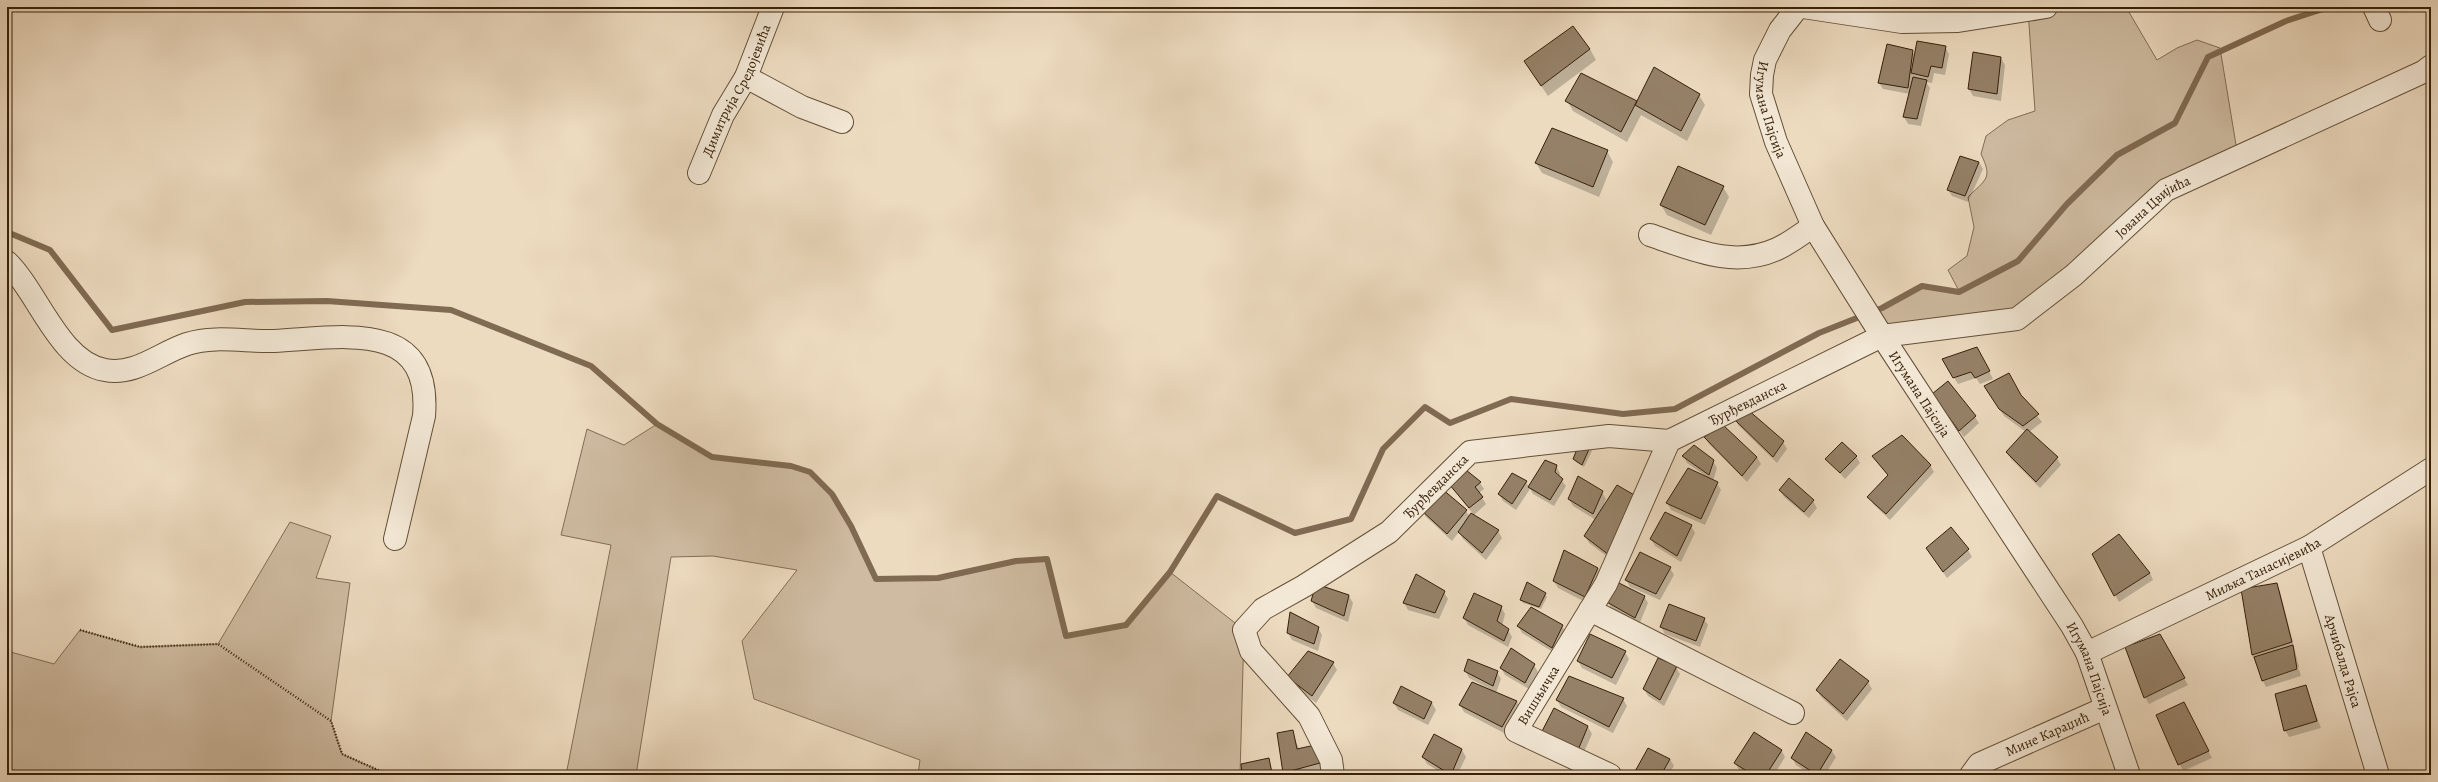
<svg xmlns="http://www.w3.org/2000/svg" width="2438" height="782" viewBox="0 0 2438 782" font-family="Alegreya,serif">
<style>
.green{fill:#cebba1;stroke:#826e55}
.shadow{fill:#0003}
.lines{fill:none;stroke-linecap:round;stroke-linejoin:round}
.stream{stroke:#7f6a52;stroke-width:6}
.building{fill:#958168;stroke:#362009}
.minor-casing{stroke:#644f37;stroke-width:24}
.path{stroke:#362009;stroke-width:2.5;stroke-dasharray:1 2;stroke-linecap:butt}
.minor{stroke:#f3e8d6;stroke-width:22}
.labels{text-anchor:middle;stroke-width:3.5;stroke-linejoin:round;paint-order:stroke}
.street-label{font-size:14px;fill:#362009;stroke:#f3e8d6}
</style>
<rect width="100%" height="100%" fill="#eddbc0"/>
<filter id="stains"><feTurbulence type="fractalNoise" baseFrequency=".005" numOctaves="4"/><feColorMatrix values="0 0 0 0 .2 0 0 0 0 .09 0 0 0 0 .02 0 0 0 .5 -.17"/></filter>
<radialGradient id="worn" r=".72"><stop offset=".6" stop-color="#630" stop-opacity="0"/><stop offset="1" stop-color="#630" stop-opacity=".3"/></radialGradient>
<path class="green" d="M2046 7H2126L2157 60 2177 48 2197 40 2220 48 2238 157 2166 190 2017 319 1882 336 1869 313 1882 308 1922 286 1959 291 1948 270 1967 256 1974 227 1968 197C1986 179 1993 179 1981 154L1986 136 2008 120 2035 111 2028 10Z
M657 424C672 433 697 452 712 457 735 465 794 459 811 473 844 498 859 543 876 579L938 578 1016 561 1047 559 1066 635 1126 625 1170 572 1244 630 1240 775H918L920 760 754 699 742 641 797 570 713 556 671 557 636 775H566L611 545 561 535 587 429 624 445Z
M290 522 331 536 316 578 350 583 331 721 342 754 389 775H7V651L54 664 80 630 140 647 218 644Z"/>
<path class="shadow" d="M1945 47 1949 54 1945 75 1934 73 1932 83 1926 82 1930 88 1921 126 1908 124 1904 117 1910 94 1883 89 1879 83 1912 51 1915 56Z
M1590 49 1596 60 1548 96 1525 62Z
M2001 58 2005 65 2001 101 1973 96 1969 89Z
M1581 74 1638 103 1699 95 1705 105 1687 141 1641 115 1627 142 1573 111 1567 101Z
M1607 151 1613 162 1599 197 1542 173 1536 163Z
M1979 162 1983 169 1968 202 1952 196 1948 190Z
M1723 187 1729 197 1711 235 1667 215 1661 205Z
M1981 355 1993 379 1980 384 1976 378 1958 384 1943 360Z
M1989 393 2021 396 2042 422 2029 432 2057 458 2061 465 2040 488 2011 459 2007 453 2026 432 2004 416Z
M1938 401 1975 417 1979 423 1964 437Z
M1734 418 1783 442 1787 449 1777 463 1738 425Z
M1705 438 1757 457 1761 464 1747 482 1709 444Z
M1590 448 1592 451 1584 467 1576 462 1574 459Z
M1683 456 1713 461 1717 468 1713 481 1717 483 1721 490 1705 525 1671 510 1667 503 1707 477 1687 463Z
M1856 456 1860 463 1845 479 1827 459Z
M1873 456 1930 465 1934 472 1890 520 1873 504 1869 497 1888 476Z
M1556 466 1560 473 1559 477 1566 486 1554 506 1533 494 1530 489 1516 510 1503 501 1499 494 1526 482 1529 487Z
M1789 479 1813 501 1817 508 1809 518 1784 497 1780 490Z
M1480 483 1484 489 1479 493 1486 504 1474 515 1450 484Z
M1602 492 1606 499 1603 507 1613 561 1589 543 1585 536 1596 520 1573 506 1569 499Z
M1422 509 1466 511 1470 517 1498 531 1502 538 1486 560 1463 539 1459 532 1452 541 1425 516Z
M1691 526 1695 533 1681 562 1655 546 1651 539Z
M1927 549 1968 550 1972 557 1947 578Z
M1670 568 1674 575 1660 600 1630 587 1626 580Z
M1598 569 1602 576 1589 604 1558 588 1554 581Z
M2150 573 2153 580 2119 602 2115 595Z
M2276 584 2280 591 2299 667 2262 679 2252 655Z
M1444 592 1448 599 1439 619 1408 610 1404 603Z
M1545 594 1547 597 1541 609 1523 603 1521 600Z
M1349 596 1353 603 1348 622 1316 608 1312 601Z
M1644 596 1648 603 1639 625 1611 608 1607 601Z
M1501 607 1505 614 1502 626 1508 630 1512 637 1508 647 1468 625 1464 618Z
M1704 619 1708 625 1700 647 1665 634 1661 627Z
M1518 626H1562L1566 633 1556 654 1522 633Z
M1318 628 1322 635 1318 651 1292 640 1288 633Z
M2159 635 2188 685 2149 704 2145 697Z
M1625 652 1629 659 1616 685 1582 668 1578 661Z
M1333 663 1337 670 1316 703 1292 684 1288 677Z
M1534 665 1538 672 1529 689 1505 675 1501 668Z
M1676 667 1680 674 1664 706 1648 696 1644 689Z
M2299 669 2301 676 2266 687 2263 681Z
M1465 670 1497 672 1501 679 1496 693 1517 702 1521 709 1506 734 1464 712 1460 705 1490 689 1469 678Z
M1569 677 1623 699 1627 706 1613 733 1561 707 1557 700Z
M1868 682 1872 689 1847 721 1821 697 1817 690Z
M2305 686 2321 728 2289 737 2285 730Z
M1402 688 1432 703 1436 710 1428 725 1398 710 1394 703Z
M2187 710 2212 758 2183 771 2157 715Z
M1588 727 1592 734 1580 761 1544 744Z
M1292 731 1299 749 1315 746 1323 770 1303 775H1286L1284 772Z
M1434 736 1462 750 1466 757 1457 775H1445L1427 764 1423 757Z
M1781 750 1785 757 1774 775H1747L1739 770 1735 763Z
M1831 750 1836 757 1825 775H1811L1796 765 1792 758Z
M1269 759 1274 775H1243L1242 765Z
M1670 759 1674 766 1668 775H1634Z"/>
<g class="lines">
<path class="stream" d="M7 232 50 250 112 330 245 302 327 301 451 310 591 366 657 424 712 457 791 466 810 472 832 494 851 526 876 579 938 578 1016 561 1047 559 1066 636 1126 625 1170 572 1217 496 1295 533 1351 519 1383 449 1425 407 1450 423 1511 399 1623 414 1675 409 1819 333 1882 308 1922 286 1959 292 2018 261 2067 204 2117 155 2175 123 2208 57 2286 21 2329 7"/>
</g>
<path class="building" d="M1573 26 1590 49 1541 86 1524 61Z
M1917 41 1946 46 1942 68 1931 66 1928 77 1911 73Z
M1887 44 1913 50 1908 88 1878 83Z
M1973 52 2001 57 1997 94 1968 89Z
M1654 67 1700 94 1681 131 1635 105Z
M1581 73 1637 101 1621 132 1565 101Z
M1913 77 1927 80 1917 119 1903 117Z
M1552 128 1608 150 1593 187 1535 163Z
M1960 156 1979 162 1965 196 1947 190Z
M1678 166 1724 186 1705 225 1660 205Z
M1977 347 1990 371 1975 378 1971 372 1953 378 1942 359Z
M2009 373 2021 395 2039 414 2023 426 1999 409 1984 386Z
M1948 381 1976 416 1959 431 1932 394Z
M1747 409 1784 441 1773 457 1733 418Z
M1723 425 1757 457 1742 476 1704 437Z
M2027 429 2058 457 2036 482 2006 452Z
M1902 435 1931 465 1886 514 1867 497 1888 475 1872 456Z
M1580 442 1590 447 1582 465 1573 459Z
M1842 442 1857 456 1840 473 1825 459Z
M1694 445 1714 460 1709 475 1682 456Z
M1545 460 1557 465 1555 472 1563 479 1550 500 1528 487Z
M1688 468 1718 482 1701 519 1666 503Z
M1466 470 1481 482 1475 487 1483 497 1469 508 1449 484Z
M1512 473 1527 481 1512 504 1498 494Z
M1578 476 1603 491 1593 514 1568 499Z
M1789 478 1814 500 1804 512 1779 490Z
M1617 485 1636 496 1609 555 1584 536Z
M1441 488 1467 510 1447 534 1420 509Z
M1665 512 1692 525 1677 556 1650 539Z
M1471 513 1499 530 1482 553 1458 532Z
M1951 527 1969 549 1943 572 1926 548Z
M2119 534 2150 573 2114 596 2092 554Z
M1564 550 1598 568 1585 597 1553 581Z
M1640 552 1671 567 1656 594 1625 580Z
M1416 574 1445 591 1435 613 1403 603Z
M1615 581 1645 596 1635 618 1605 601Z
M1527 582 1546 593 1539 607 1520 600Z
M2277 583 2292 642 2252 655 2241 589Z
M1316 584 1349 595 1344 616 1311 601Z
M1474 593 1502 606 1497 621 1509 629 1504 641 1463 618Z
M1669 604 1705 618 1696 641 1660 627Z
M1531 607 1563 625 1552 648 1517 626Z
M1290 612 1319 627 1314 644 1287 633Z
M1590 634 1626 651 1612 678 1577 661Z
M2160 634 2185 678 2144 698 2125 647Z
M2293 645 2297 669 2262 681 2254 657Z
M1511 648 1535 664 1525 683 1500 668Z
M1308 651 1334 662 1312 696 1287 677Z
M1658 658 1677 666 1660 700 1643 689Z
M1468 659 1498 671 1493 686 1464 671Z
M1840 659 1869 681 1843 714 1816 690Z
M1569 676 1624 698 1609 727 1556 700Z
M1472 682 1517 701 1502 727 1459 705Z
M2306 685 2317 721 2284 731 2275 694Z
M1401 686 1432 702 1424 719 1393 703Z
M2184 702 2209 751 2178 765 2156 715Z
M1554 708 1588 726 1576 755 1539 737Z
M1293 730 1297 749 1315 745 1320 763 1283 773 1277 733Z
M1754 732 1782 750 1766 775H1753L1734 763Z
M1806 732 1832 750 1817 775 1791 758Z
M1434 734 1462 749 1451 775 1422 757Z
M1648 748 1670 759 1661 775H1633Z
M1269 758 1272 774 1242 775 1241 764Z"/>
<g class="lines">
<g class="minor-casing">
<g id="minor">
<path id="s1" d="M1798 7 1780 30 1765 60 1762 75 1761 94 1776 142 1813 226 1882 336 2072 626 2087 653 2129 775"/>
<path d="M1803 7 1902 22 1958 21 2046 7"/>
<path d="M2374 7 2380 20"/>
<path d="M746 77 802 107 842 122"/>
<path id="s2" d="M699 173 723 115 746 77 773 7"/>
<path d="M1650 235C1692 249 1733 269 1777 249 1790 243 1802 234 1813 226"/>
<path d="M7 262C38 292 59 362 105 370 135 376 160 353 187 344 215 335 246 342 274 341 340 338 432 317 424 416L395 539"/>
<path id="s3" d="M2309 547 2378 775"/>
<path d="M1590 610 1793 713"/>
<path id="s4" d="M2087 653 2309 547 2431 469"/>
<path id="s5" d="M1333 775 1331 760 1309 716 1251 651 1244 630 1263 609 1304 586 1389 532 1470 452 1609 436 1669 441 1882 336 2017 319 2074 275 2166 190 2423 72 2431 66"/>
<path id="s6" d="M1610 775 1516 731 1606 584 1669 441"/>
<path id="s7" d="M1971 775 1979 764 2105 708"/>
</g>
</g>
<path class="path" d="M80 630 140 647 218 644 331 721 342 754 389 775"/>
<use href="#minor" class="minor"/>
</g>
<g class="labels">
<g class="street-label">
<text dy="5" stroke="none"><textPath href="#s2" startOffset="91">Димитрија Средојевића</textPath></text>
<text dy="5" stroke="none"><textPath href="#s1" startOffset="114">Игумана Пајсија</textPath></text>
<text dy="5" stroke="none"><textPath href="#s5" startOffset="1214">Јована Цвијића</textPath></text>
<text dy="5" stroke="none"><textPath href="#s1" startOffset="438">Игумана Пајсија</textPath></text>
<text dy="5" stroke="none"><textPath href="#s5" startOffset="751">Ђурђевданска</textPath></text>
<text dy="5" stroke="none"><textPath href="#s5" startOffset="415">Ђурђевданска</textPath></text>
<text dy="5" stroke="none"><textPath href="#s4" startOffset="195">Миљка Танасијевића</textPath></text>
<text dy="5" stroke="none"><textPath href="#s3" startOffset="119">Арчибалда Рајса</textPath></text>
<text dy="5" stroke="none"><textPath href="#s1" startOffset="762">Игумана Пајсија</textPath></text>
<text dy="5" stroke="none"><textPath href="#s6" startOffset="146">Вишњичка</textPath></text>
<text dy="5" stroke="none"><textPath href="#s7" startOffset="88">Мине Караџић</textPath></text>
</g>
</g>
<rect width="2438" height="782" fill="none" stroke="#eddbc0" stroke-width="24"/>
<rect x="8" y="8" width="2422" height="766" fill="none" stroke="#362009" stroke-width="2"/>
<rect x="12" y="12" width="2414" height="758" fill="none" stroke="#362009"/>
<rect width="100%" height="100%" filter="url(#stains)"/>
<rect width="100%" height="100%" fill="url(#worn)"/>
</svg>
